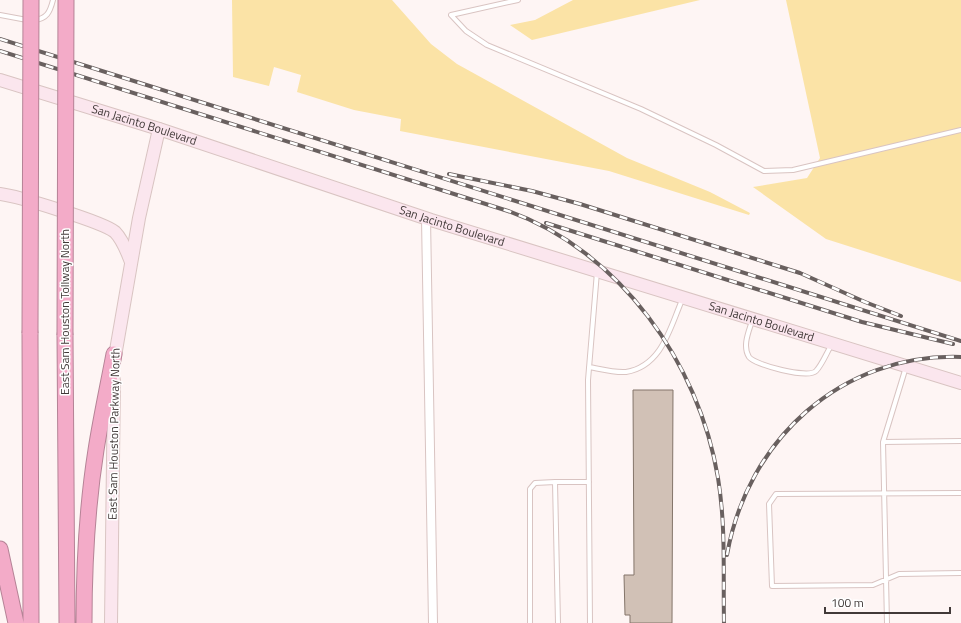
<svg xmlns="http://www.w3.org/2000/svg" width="961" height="623" viewBox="0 0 961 623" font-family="'Titillium Web',sans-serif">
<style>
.green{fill:#fbe3a6}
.building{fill:#d1c1b6;stroke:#84756a}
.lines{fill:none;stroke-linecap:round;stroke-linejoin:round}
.service-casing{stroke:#d9c4c2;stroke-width:6}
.minor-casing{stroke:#d9c4c2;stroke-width:10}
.secondary-casing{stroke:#d9c4c2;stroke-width:14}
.motorway-casing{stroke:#b58396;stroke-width:17}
.service{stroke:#fff;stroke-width:4}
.minor{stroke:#fff;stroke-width:8}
.secondary{stroke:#fbe6ee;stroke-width:12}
.motorway{stroke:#f3abc8;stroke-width:15}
.rail-casing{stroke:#69605f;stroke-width:4}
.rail{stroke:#fff;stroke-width:2.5;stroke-dasharray:8;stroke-linecap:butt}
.motorway-bridge-casing{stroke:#b58396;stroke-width:17;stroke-linecap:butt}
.motorway-bridge{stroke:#f3abc8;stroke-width:15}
.labels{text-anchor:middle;stroke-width:3;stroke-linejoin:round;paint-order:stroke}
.street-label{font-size:12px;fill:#413938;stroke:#fff}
</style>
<rect width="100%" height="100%" fill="#fef5f4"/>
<path class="green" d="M232 0H392L431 44 457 64 627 158 710 192 750 213 749 215 609 171 400 131 401 119 354 110 297 92 301 75 274 67 269 86 233 77Z
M573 0H700L532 40 510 25 535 20Z
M786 0H961V282L826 239 753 187 807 178 820 158Z"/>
<path class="building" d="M633 390H673L672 623H630V615H625L624 575H634Z"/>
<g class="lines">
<g class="service-casing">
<path id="service" d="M518 0 451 15 466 31 487 45 641 109 716 145 764 171 793 170 961 130
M0 15 27 20
M34 20C47 19 50 12 53 0
M752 321C749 331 742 346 749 357 755 365 808 379 816 371 822 365 827 352 832 344
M589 367C600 369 615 373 626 372 662 366 670 328 682 300
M883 442 961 441
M961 493 776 494 769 504 772 586 873 585 899 574 961 573
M530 623V489L535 483 555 482
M558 623 555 482H589
M590 623 588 380 597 272
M887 623 883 442 906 367"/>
</g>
<g class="minor-casing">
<path id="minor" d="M426 218 433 623"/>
</g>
<g class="secondary-casing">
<g id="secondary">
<path id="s1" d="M0 80 159 129 431 220 961 383"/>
<path d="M0 194C17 196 103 222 115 232 123 240 127 252 131 262"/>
<path d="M114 362 139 218 159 129"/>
<path d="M111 623 114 380"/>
</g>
</g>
<g class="motorway-casing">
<path id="motorway" d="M30 333 31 623
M65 335 67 623
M0 549 16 623
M84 623C84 565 87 507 96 450 101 418 108 386 114 354"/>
</g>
<use href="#service" class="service"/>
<use href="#minor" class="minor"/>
<use href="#secondary" class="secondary"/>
<use href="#motorway" class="motorway"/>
<g class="rail-casing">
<path id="rail" d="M0 39 961 341
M0 51 508 211C620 251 699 363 718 478 726 526 723 575 724 623
M449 174 532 191 580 204 800 273 865 302 901 316
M546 223 862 322 953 344
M727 555C747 440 841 353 961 357"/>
</g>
<use href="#rail" class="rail"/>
<g class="motorway-bridge-casing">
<path id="motorway-bridge" d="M30 333 31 0
M65 335 66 0"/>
</g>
<use href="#motorway-bridge" class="motorway-bridge"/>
</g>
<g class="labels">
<g class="street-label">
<text dy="4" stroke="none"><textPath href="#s1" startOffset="151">San Jacinto Boulevard</textPath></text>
<text dy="4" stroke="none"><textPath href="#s1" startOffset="475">San Jacinto Boulevard</textPath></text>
<text transform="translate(65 312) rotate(-90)" y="4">East Sam Houston Tollway North</text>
<text dy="4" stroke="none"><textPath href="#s1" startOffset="799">San Jacinto Boulevard</textPath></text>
<text transform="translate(114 434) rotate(-89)" y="4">East Sam Houston Parkway North</text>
</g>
</g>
<path d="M825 607v6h125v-6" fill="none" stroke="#413938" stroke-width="2"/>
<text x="831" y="607" font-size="12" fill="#413938" stroke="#ffffff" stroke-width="3" paint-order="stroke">100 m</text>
</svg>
